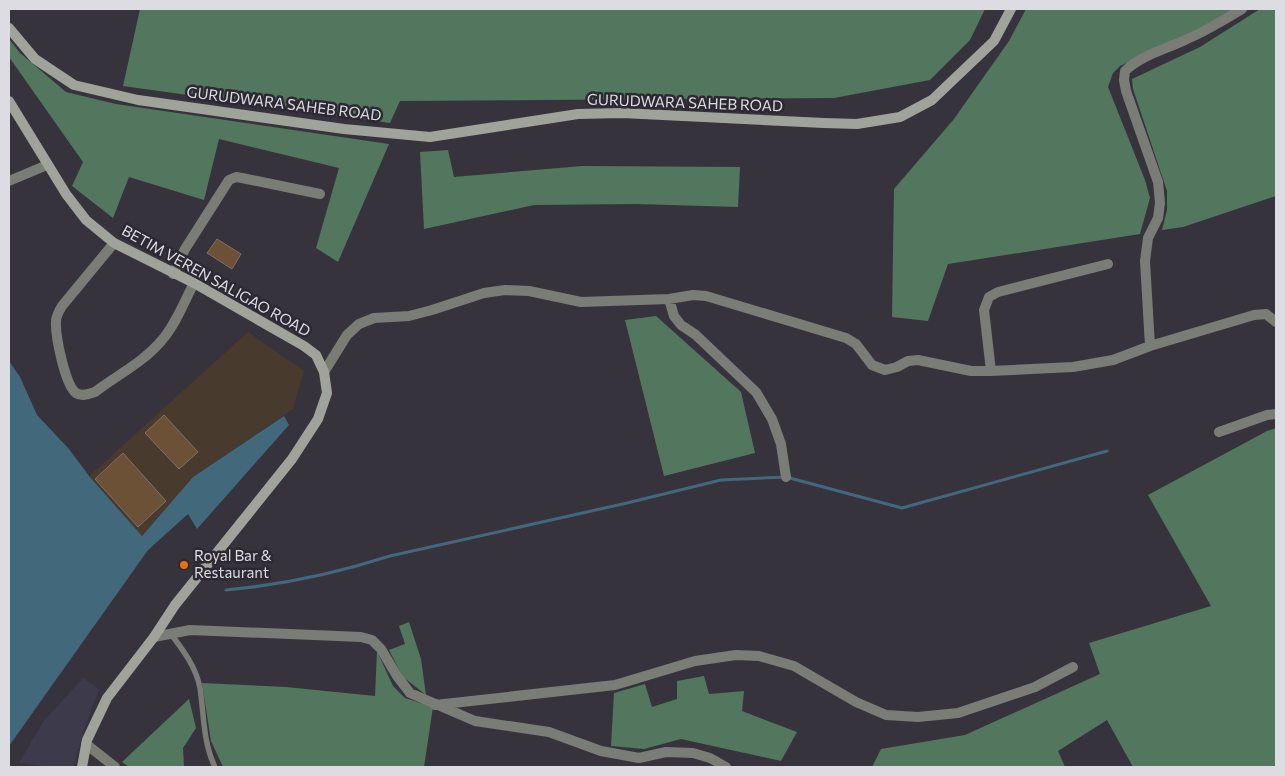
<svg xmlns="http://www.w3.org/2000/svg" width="1285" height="776" viewBox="0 0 1285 776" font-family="Commissioner,sans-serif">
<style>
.commercial{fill:#3d3a4b}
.industrial{fill:#483a2c}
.forest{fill:#53765f}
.water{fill:#41687b}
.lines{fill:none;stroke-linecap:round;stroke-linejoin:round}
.stream{stroke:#41687b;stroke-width:3}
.building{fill:#6c5137;stroke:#7c7268}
.lane{stroke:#7a7c76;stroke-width:5.5}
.street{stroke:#7a7c76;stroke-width:10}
.secondary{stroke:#a0a39a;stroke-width:10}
.food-dot{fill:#e8710a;stroke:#2d2933;stroke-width:2}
.labels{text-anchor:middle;stroke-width:5;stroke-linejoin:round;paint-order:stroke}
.street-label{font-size:15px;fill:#dedce3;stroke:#2d2933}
.poi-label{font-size:15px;fill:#dedce3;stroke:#2d2933;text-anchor:start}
</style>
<rect width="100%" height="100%" fill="#37333d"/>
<path class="commercial" d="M83 678 99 689 84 729 73 767H53L19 763 43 722Z"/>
<path class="industrial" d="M248 332 304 371 293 409 193 477 142 536 89 476Z"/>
<path class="forest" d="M140 9H985L970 40 930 80 834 98 400 101 390 123 123 86Z
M1026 9H1234L1218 19 1120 66 1113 73 1108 87 1145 180 1150 198 1140 234 948 264 928 321 892 317 894 189 954 119 1009 41Z
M1260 9H1276V196L1183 227 1162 230 1167 210V191L1133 89 1132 79 1200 47Z
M9 39 20 53 66 92 116 104 389 144 338 262 316 248 339 168 219 139 204 200 129 177 113 218 72 186 83 162 9 57Z
M448 150 454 177 582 166 740 167 738 207 636 204 534 205 424 229 420 152Z
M656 316 741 392 755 453 664 476 625 320Z
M1276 428V767H1133L1107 720 1058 751 1065 767H872L881 749 965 735 1100 674 1089 643 1211 606 1148 495 1267 431Z
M409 622 421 659 426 695 403 677 389 650 405 644 399 626Z
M377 651 393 686 405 698 433 707 424 767H223L211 741 202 683 286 687 375 696Z
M704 676 709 694 744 691 742 711 797 732 781 761 681 739 644 749 611 746 614 693 645 684 652 707 677 699V681Z
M189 699 196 728 183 748 184 767H129L122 762Z"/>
<path class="water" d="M9 361 20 377 37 415 69 449 89 476 142 536 193 477 284 416 289 425 197 529 188 514 148 550 9 746Z"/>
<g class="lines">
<path class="stream" d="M226 590C281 585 337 573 390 556L627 503 721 480 786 477 902 508 1107 451"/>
</g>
<path class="building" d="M217 239 241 254 232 269 207 253Z
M164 415 198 452 179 469 145 433Z
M123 453 166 501 138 527 95 479Z"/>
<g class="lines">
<path class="lane" d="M171 634C183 650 196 667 200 688 204 714 203 743 215 767"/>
<path class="street" d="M9 181 47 165
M114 243 62 306C59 311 56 316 56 321 55 335 65 385 76 393 82 397 89 394 95 392 117 375 144 362 162 340 176 324 184 302 194 283
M173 274 185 249 229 180 236 177 242 178 320 194
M669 299 674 316 681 325 696 335 756 392 772 419 781 444 786 477
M1150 346 1145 261 1148 238 1158 218 1160 203 1158 182 1126 91 1124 80 1125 71C1141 55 1167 49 1187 39 1206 31 1224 20 1242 9
M991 371 984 310 989 297 998 292 1108 264
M324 372 347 335 359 324 374 318 409 316 432 310 484 293 505 290 529 291 581 302 669 299 693 295 706 296 846 338 856 344 872 365 885 370 897 367 908 361 918 360 971 371H991L1073 367 1113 360 1150 346 1254 315 1266 314 1276 322
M1219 432 1267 415 1276 414
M154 637 190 630 361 637 372 640 381 649 397 676 410 693 475 721 549 732 601 751 639 758 666 752 693 753 710 758 726 767
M435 705 615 685 695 661 736 655 759 656 794 666 856 702 886 715 918 717 958 713 1035 687 1073 667
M86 744 115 767"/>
<path class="secondary" d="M9 28 35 59 74 85 138 100 344 129 430 137 578 114 622 113 824 123 857 124 900 117 932 100 994 41 1011 9
M9 101 66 194 86 220 114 243 194 283 304 346 316 355 324 372 327 393 318 419 292 459 175 605 154 637 107 698 87 740 82 767"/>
</g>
<circle class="food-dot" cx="184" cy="565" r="5"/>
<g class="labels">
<g class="street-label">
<text transform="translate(685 103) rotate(2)" y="5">GURUDWARA SAHEB ROAD</text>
<text transform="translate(284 104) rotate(7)" y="5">GURUDWARA SAHEB ROAD</text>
<text transform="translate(216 281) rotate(29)" y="5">BETIM VEREN SALIGAO ROAD</text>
</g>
<g class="poi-label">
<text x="194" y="561">Royal Bar &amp;<tspan x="194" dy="17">Restaurant</tspan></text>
</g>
</g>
<rect width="1285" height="776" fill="none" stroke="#dedce3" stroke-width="20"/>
</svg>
